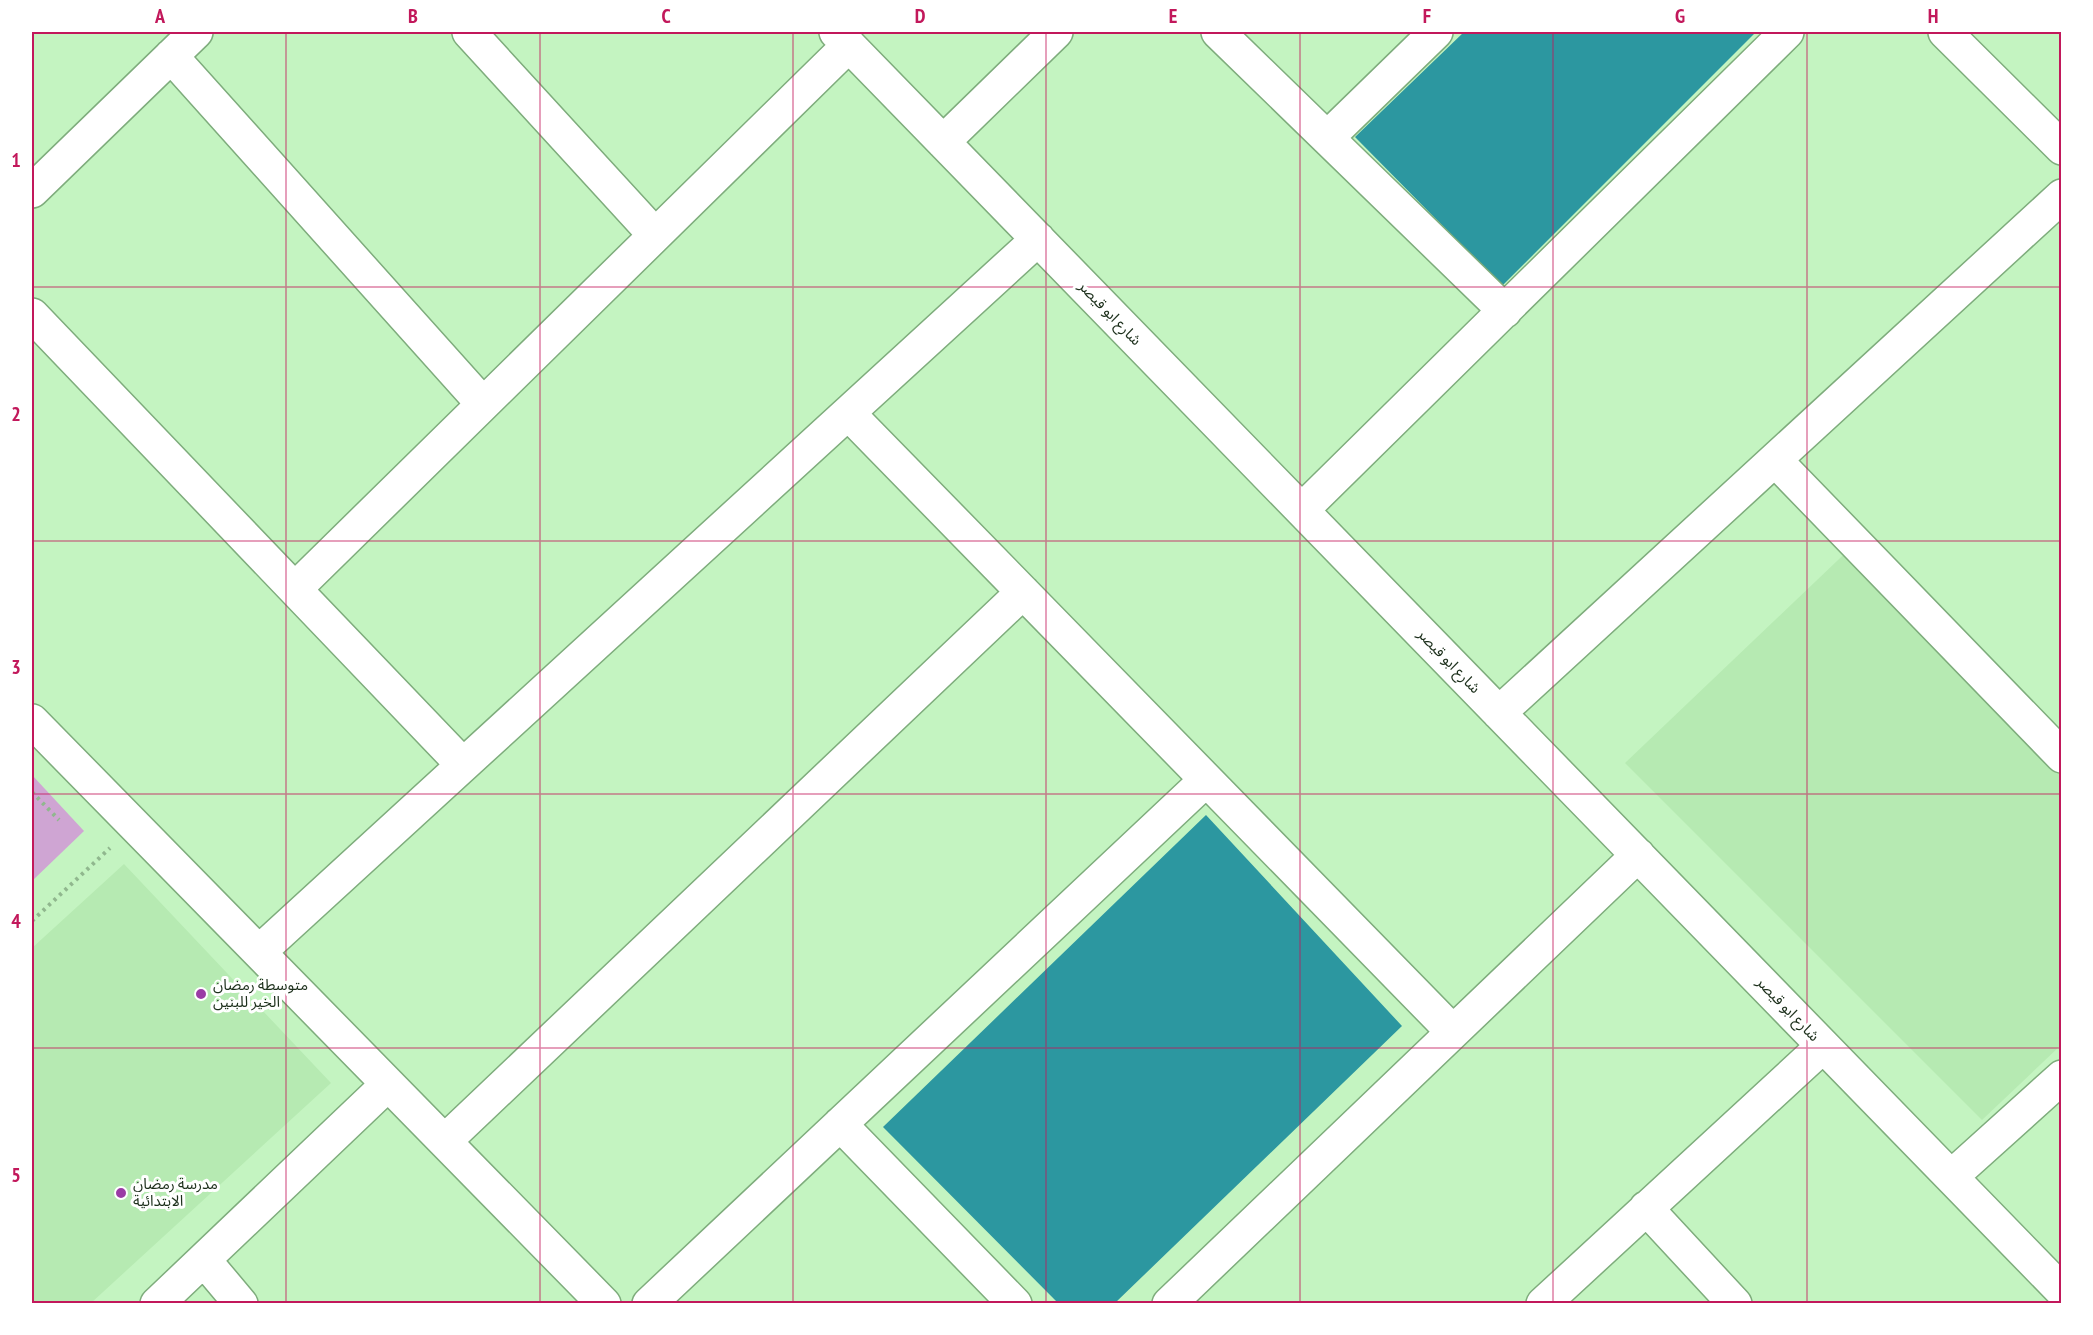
<svg xmlns="http://www.w3.org/2000/svg" width="2093" height="1335" viewBox="0 0 2093 1335" font-family="'PT Sans Narrow','Noto Sans Arabic',sans-serif">
<style>
.built{fill:#b6eab2}
.green{fill:#cfa5d3}
.water{fill:#2c97a0}
.lines{fill:none;stroke-linecap:round;stroke-linejoin:round}
.street-casing{stroke:#7eac7c;stroke-width:36}
.path{stroke:#90b78e;stroke-width:4;stroke-dasharray:3 4.5;stroke-linecap:butt}
.street{stroke:#fff;stroke-width:33}
.grid{fill:none;stroke:#c2185b;stroke-width:1.5;stroke-opacity:0.55}
.poi-dot{fill:#9a3ca5;stroke:#fff;stroke-width:2}
.labels{text-anchor:middle;stroke-width:6;stroke-linejoin:round;paint-order:stroke}
.street-label{font-size:15px;fill:#1c2f1b;stroke:#fff}
.poi-label{font-size:15px;fill:#1c2f1b;stroke:#fff;text-anchor:start}
.neatline{fill:none;stroke:#c2185b;stroke-width:2}
.grid-label{font-size:20px;text-anchor:middle;font-weight:bold;fill:#c2185b}
</style>
<rect width="100%" height="100%" fill="#c4f4c1"/>
<path class="built" d="M1859 540 2061 749V1045L1982 1120 1625 763Z
M124 864 331 1083 91 1303H32V948Z"/>
<path class="green" d="M32 775 84 831 32 881Z"/>
<path class="water" d="M1464 32H1756L1502 286 1355 137Z
M1206 815 1402 1026 1115 1303H1058L883 1127Z"/>
<g class="lines">
<g class="street-casing">
<path id="street" d="M469 32 655 235
M836 32 2062 1291
M1218 32 1505 311
M1945 32 2062 148
M171 56 483 404
M1327 138 1436 32
M943 142 1056 32
M32 191 196 32
M32 315 463 765
M848 413 1453 1032
M1775 460 2062 756
M1302 510 1787 32
M295 589 849 45
M1499 713 2062 196
M32 721 604 1304
M259 952 1038 239
M840 1124 1015 1304
M445 1141 1023 592
M1951 1177 2062 1077
M1646 1208 1735 1304
M204 1260 241 1304
M157 1304 388 1084
M649 1304 1206 780
M1169 1304 1638 855
M1543 1304 1823 1046"/>
</g>
<path class="path" d="M32 792 59 820
M32 921 110 848"/>
<use href="#street" class="street"/>
</g>
<path class="grid" d="M286 32V1304M540 32V1304M793 32V1304M1046 32V1304M1300 32V1304M1553 32V1304M1807 32V1304M32 287H2062M32 541H2062M32 794H2062M32 1048H2062"/>
<g class="poi-dot">
<circle cx="201" cy="994" r="6"/>
<circle cx="121" cy="1193" r="6"/>
</g>
<g class="labels">
<g class="street-label">
<text transform="translate(1110 313) rotate(46)" y="5">شارع ابو قيصر</text>
<text transform="translate(1449 661) rotate(46)" y="5">شارع ابو قيصر</text>
<text transform="translate(1788 1009) rotate(46)" y="5">شارع ابو قيصر</text>
</g>
<g class="poi-label">
<text x="213" y="990">متوسطة رمضان<tspan x="213" dy="17">الخير للبنين</tspan></text>
<text x="133" y="1189">مدرسة رمضان<tspan x="133" dy="17">الابتدائية</tspan></text>
</g>
</g>
<rect width="2093" height="1335" fill="none" stroke="#ffffff" stroke-width="66"/>
<rect x="33" y="33" width="2027" height="1269" class="neatline"/>
<g class="grid-label">
<text x="160" y="23">A</text>
<text x="413" y="23">B</text>
<text x="666" y="23">C</text>
<text x="920" y="23">D</text>
<text x="1173" y="23">E</text>
<text x="1427" y="23">F</text>
<text x="1680" y="23">G</text>
<text x="1933" y="23">H</text>
<text x="16" y="167">1</text>
<text x="16" y="421">2</text>
<text x="16" y="674">3</text>
<text x="16" y="928">4</text>
<text x="16" y="1182">5</text>
</g>
</svg>
